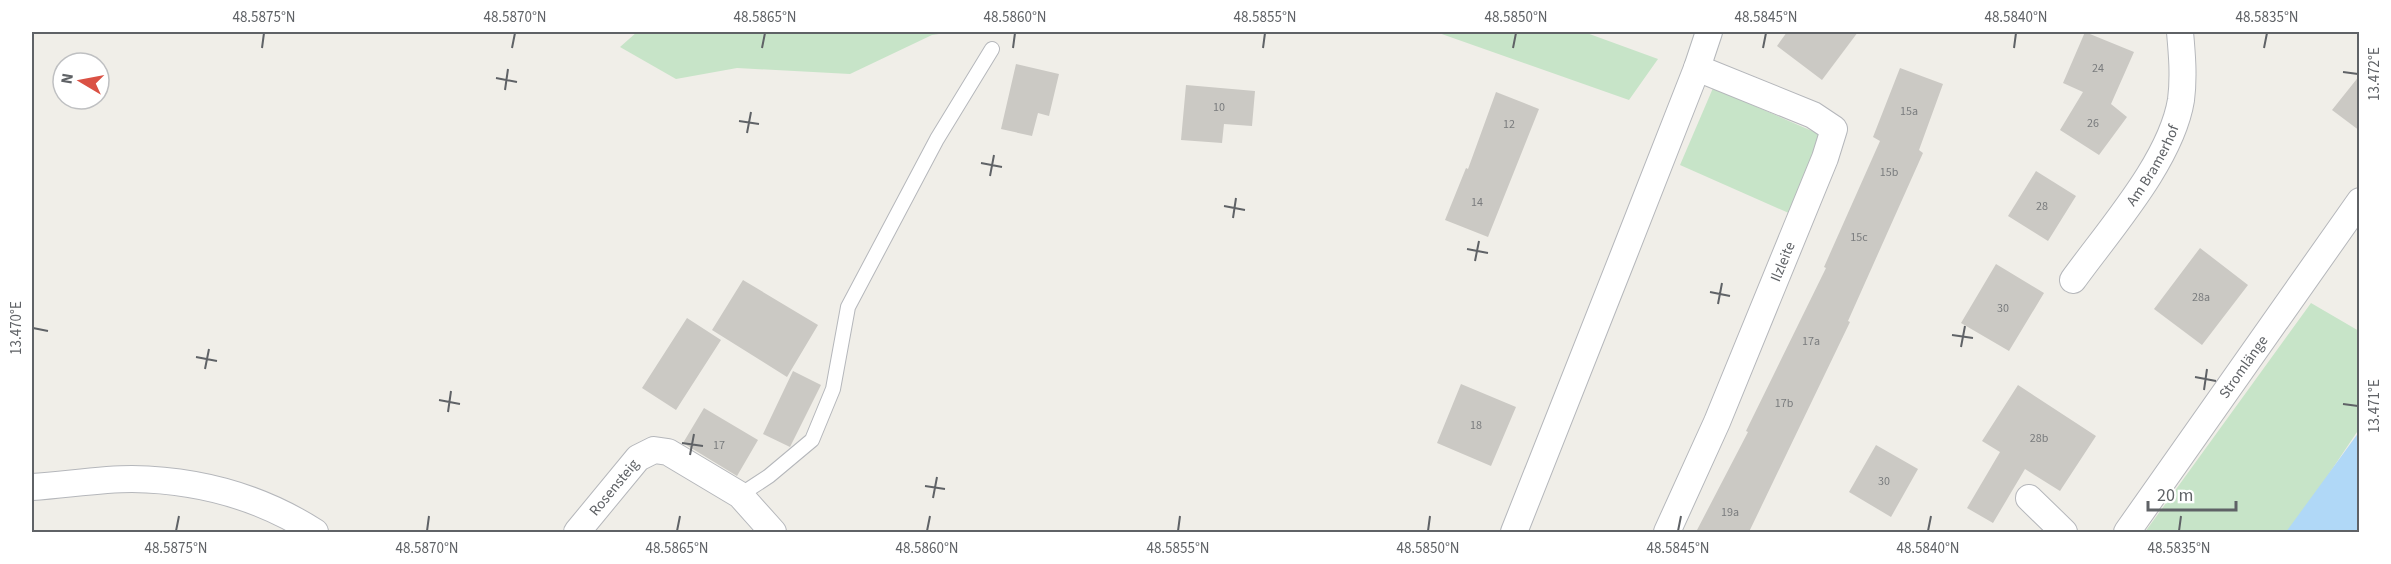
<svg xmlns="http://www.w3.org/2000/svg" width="2391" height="564" viewBox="0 0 2391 564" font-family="'Source Sans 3',sans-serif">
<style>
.green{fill:#c7e4c8}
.water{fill:#b0d8f7}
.building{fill:#cbc9c4}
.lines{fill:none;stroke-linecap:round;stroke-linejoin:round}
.lane-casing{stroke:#b5b7bb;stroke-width:16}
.street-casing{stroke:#b5b7bb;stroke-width:28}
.lane{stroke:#fff;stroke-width:14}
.street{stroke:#fff;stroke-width:26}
.ticks{fill:none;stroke:#5f6266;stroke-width:2}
.labels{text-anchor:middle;stroke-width:5;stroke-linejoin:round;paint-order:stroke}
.number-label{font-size:12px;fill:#7a7c7e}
.street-label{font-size:15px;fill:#5f6266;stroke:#fff}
.neatline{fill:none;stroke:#5f6266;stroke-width:2}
.ticks-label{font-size:15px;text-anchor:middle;fill:#5f6266}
</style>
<rect width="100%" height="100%" fill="#f0eee8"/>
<path class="green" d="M637 32H953L932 35 850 74 737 68 676 79 620 47Z
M1436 32H1584L1658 59 1629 100Z
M1713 88 1826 137 1791 214 1680 165Z
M2311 303 2359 331V429L2290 532H2145Z"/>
<path class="water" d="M2359 432V532H2286Z"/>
<path class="building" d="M1787 32H1858L1822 80 1777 46Z
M2085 32 2134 52 2111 104 2127 117 2099 155 2060 130 2083 92 2063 83Z
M1016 64 1059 74 1049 116 1038 113 1032 136 1001 129Z
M1900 68 1943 84 1919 150 1923 153 1848 321 1850 322 1749 532H1696L1748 432 1746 431 1826 268 1824 267 1880 141 1873 137Z
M2360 75V131L2332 110Z
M1186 85 1255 91 1252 126 1224 124 1222 143 1181 140Z
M1496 92 1539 109 1488 237 1445 220 1466 168 1468 169Z
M2036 171 2076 196 2048 241 2008 216Z
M2200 248 2248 285 2202 345 2154 309Z
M1996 264 2044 293 2009 351 1961 323Z
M743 280 818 325 787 377 712 330Z
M687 318 721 340 676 410 642 388Z
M793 371 821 385 790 447 763 434Z
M1461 384 1516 407 1491 466 1437 443Z
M2018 385 2096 436 2060 491 2025 469 1993 523 1967 508 2000 452 1982 441Z
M704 408 758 440 737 476 683 443Z
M1876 445 1918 469 1891 517 1849 492Z"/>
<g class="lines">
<g class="lane-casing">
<path id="lane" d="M740 495 769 476 812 440 833 389 848 307 937 139 992 49"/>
</g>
<g class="street-casing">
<g id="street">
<path id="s1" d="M2073 280C2109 230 2171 161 2181 100 2184 77 2182 54 2180 32"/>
<path d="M32 487C65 485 99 479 132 479 199 480 259 496 315 532"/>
<path d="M2029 498 2064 532"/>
<path id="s2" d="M577 532 638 458 654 450 668 452 740 495 773 532"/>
<path d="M1514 532 1624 254 1697 68 1709 32"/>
<path id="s3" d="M1667 532 1717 422 1825 158 1834 129 1813 115 1697 68"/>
<path id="s4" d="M2127 532 2360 201"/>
</g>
</g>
<use href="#lane" class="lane"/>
<use href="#street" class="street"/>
</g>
<path class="ticks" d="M262 48 264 33M512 48 515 33M762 48 765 33M1013 48 1015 33M1263 48 1265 33M1513 48 1516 33M1763 48 1766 33M2014 48 2016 33M2264 48 2267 33M2343 72 2358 74M496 78 517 82M505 90 508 69M739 121 759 124M747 133 751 112M981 163 1002 167M990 176 994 155M1224 206 1245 210M1233 218 1236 198M1467 249 1488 253M1475 261 1479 241M1710 292 1730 296M1718 304 1722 283M33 328 48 331M1952 335 1973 338M1961 347 1965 326M196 357 217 361M205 369 209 349M2195 377 2216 381M2204 390 2207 369M439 400 460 404M2343 404 2358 406M448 412 451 391M682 443 703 446M690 455 694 434M925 486 945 489M933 498 937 477M176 531 179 516M427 531 429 516M677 531 680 516M927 531 930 516M1178 531 1180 516M1428 531 1430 516M1678 531 1681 516M1928 531 1931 516M2179 531 2181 516"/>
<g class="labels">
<g class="number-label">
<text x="2098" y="72">24</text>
<text x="1219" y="111">10</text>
<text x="1909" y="115">15a</text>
<text x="2093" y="127">26</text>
<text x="1509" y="128">12</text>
<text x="1889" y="176">15b</text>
<text x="1477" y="206">14</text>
<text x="2042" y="210">28</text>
<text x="1859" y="241">15c</text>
<text x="2201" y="301">28a</text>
<text x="2003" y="312">30</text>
<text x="1811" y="345">17a</text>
<text x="1784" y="407">17b</text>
<text x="1476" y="429">18</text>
<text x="2039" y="442">28b</text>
<text x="719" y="449">17</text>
<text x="1884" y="485">30</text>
<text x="1730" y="516">19a</text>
</g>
<g class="street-label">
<text dy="5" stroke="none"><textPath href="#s1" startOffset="140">Am Bramerhof</textPath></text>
<text dy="5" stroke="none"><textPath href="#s3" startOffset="294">Ilzleite</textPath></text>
<text dy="5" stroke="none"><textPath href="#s4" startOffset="202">Stromlänge</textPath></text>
<text dy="5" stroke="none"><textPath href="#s2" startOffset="58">Rosensteig</textPath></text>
</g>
</g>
<rect width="2391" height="564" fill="none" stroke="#ffffff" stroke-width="66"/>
<g transform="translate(81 81) rotate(280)"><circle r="28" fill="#ffffff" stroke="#bfc0c2" stroke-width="1.5"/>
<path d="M0-4.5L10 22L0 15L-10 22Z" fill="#da5144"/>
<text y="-9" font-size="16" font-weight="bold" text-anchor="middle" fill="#5f6266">N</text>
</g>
<path d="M2148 501v9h88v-9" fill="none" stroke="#5f6266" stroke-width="3"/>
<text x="2157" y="501" font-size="18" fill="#5f6266" stroke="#ffffff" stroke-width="4.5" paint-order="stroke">20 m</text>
<rect x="33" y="33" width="2325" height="498" class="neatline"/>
<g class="ticks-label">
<text x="264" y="22">48.5875°N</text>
<text x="515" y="22">48.5870°N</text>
<text x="765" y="22">48.5865°N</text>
<text x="1015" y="22">48.5860°N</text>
<text x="1265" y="22">48.5855°N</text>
<text x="1516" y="22">48.5850°N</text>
<text x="1766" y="22">48.5845°N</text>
<text x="2016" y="22">48.5840°N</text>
<text x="2267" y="22">48.5835°N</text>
<text transform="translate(2374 74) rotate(-90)" y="5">13.472°E</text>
<text transform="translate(16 328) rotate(-90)" y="5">13.470°E</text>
<text transform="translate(2374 406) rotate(-90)" y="5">13.471°E</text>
<text x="176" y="553">48.5875°N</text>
<text x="427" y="553">48.5870°N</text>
<text x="677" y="553">48.5865°N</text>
<text x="927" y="553">48.5860°N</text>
<text x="1178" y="553">48.5855°N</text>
<text x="1428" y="553">48.5850°N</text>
<text x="1678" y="553">48.5845°N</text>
<text x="1928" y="553">48.5840°N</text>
<text x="2179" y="553">48.5835°N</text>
</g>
</svg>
